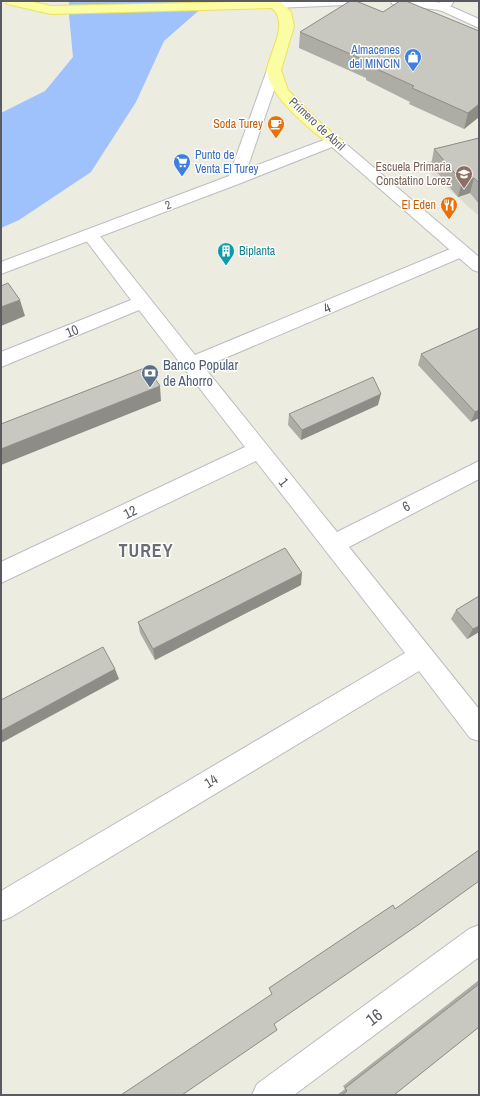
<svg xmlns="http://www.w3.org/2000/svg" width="480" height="1096" viewBox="0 0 480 1096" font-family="'Archivo Narrow',sans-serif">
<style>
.education{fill:#dcdbcf}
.water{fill:#9fc2fd}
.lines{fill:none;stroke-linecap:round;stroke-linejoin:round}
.minor-casing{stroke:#bbbcc2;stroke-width:2}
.tertiary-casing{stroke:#bbbcc2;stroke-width:2}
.secondary-casing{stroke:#bbbdc4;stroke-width:2}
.primary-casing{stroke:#eee258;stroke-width:2}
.minor{fill:#fff;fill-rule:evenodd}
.tertiary{fill:#fff;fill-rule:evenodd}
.secondary{fill:#fff;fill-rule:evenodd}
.primary{fill:#fafda4;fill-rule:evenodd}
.wall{fill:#adaca5}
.shaded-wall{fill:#8d8c86}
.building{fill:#c9c8c0;stroke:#8d8c86}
.labels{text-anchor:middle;stroke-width:3;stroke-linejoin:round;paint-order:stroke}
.far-shop-label{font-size:12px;fill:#366cbe;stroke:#fff;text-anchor:end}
.far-food-label{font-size:12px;fill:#c56008;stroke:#fff;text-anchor:end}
.far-street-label{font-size:12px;fill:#595b61;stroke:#fff}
.far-education-label{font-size:12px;fill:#785e54;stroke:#fff;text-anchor:end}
.far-culture-label{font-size:12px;fill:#0d838f;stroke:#fff;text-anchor:start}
.street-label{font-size:14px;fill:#595b61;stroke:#fff}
.service-label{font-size:14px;fill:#4e5e75;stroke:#fff;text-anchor:start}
.near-street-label{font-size:17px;fill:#595b61;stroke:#fff}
.district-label{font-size:18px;font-weight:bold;letter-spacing:1px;fill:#6a6d73;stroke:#fff}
</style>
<rect width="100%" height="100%" fill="#ecece0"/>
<path class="education" d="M479 153V216L419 163Z"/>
<path class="water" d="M69 1H212L204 6 164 41 136 102 91 172 19 220 1 228V113L45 91 73 57 69 15Z"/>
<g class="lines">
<g class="minor-casing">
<path id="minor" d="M441 1H454C450 8 447 12 438 10L437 7Z
M90 230 96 231 195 355 455 247 461 245 467 247 470 251 467 255 204 367 337 532 479 461V479L349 547 479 709V741L470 738 419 671 11 917 1 921V891L405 653 256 461 1 583V562L245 447 139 310 1 367V352L131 300 82 235 84 231Z
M479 925V957L294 1095H252L257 1084 469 929Z"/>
</g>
<g class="tertiary-casing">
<path id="tertiary" d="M270 1H353L352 4 347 5 275 8 270 7 269 4Z
M391 1H427L443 3 479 19V28L440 10 397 5 392 4Z"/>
</g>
<g class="secondary-casing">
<path id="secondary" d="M274 66 279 67 281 70 247 169 329 138 334 136 339 138 479 257V272L473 270 332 147 241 183 1 274V262L229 176 267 70 269 67Z"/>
</g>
<g class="primary-casing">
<path id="primary" d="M6 1H29L51 6 280 1 291 12 294 26 281 70 288 90 312 115 342 141 339 144 334 146 329 144C309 128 269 97 267 70 267 67 269 62 270 59 275 42 287 22 272 8L51 14 7 4Z"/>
</g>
<use href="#minor" class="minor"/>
<use href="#tertiary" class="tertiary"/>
<use href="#secondary" class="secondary"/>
<use href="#primary" class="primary"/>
</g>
<path class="wall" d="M383 12 479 117 464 129 409 104 410 102 366 80V78L299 48 300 32Z
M479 138V204L470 193 458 197 431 165 434 149Z
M479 328V418L471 422 418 365 421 354Z
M378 405 301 440 288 425 289 414Z
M301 585 155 660 140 633 138 622Z
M479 596V632L467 639 451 619 456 610Z
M479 980V1027L394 1095H337L345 1089 343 1086Z"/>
<path class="shaded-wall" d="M479 104V117L464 129 468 113Z
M474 178 470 193 458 197 462 181Z
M20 300 25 316 1 326V307Z
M160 386 161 401 1 465V449Z
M381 394 378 405 301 440 302 430Z
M479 410V418L471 422 475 412Z
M302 573 301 585 155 660 153 649Z
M479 626V632L467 639 473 629Z
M115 669 119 679 1 743V731Z"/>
<path class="building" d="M350 1H356L383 12 400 1H406L479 31V104L468 113 412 88 414 86 368 65 371 63 300 32Z
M479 138V183L474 178 462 181 434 149Z
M8 283 20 300 1 307V286Z
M479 328V410L475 412 421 354Z
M147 367 160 386 1 449V424Z
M373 377 381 394 302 430 289 414Z
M285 548 302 573 153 649 138 622Z
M479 596V626L473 629 456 610Z
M103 647 115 669 1 731V700Z
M479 850V881L418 925 274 1024 277 1030 182 1095H121L272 994 269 988 393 905 395 909Z
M479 984V1027L394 1095H342L347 1091 345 1088Z"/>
<defs>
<g id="shop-pin" transform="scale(0.9)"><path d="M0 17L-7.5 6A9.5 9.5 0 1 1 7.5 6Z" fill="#3f7fe0" stroke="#fff"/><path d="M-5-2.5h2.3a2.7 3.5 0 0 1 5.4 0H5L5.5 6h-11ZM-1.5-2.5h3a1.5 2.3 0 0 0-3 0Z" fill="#fff"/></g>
<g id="cafe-pin" transform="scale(0.9)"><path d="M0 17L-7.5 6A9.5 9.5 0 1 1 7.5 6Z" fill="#e8710a" stroke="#fff"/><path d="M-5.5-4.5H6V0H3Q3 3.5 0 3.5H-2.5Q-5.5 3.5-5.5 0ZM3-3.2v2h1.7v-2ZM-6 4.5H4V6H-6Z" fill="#fff"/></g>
<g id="supermarket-pin" transform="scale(0.9)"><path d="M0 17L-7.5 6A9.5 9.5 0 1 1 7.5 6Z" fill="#3f7fe0" stroke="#fff"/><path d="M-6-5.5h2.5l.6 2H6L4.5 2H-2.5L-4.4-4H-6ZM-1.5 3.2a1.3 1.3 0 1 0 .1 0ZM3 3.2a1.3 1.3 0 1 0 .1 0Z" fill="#fff"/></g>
<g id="school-pin" transform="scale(0.9)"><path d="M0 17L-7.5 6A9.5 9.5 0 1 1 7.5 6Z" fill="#8d6e63" stroke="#fff"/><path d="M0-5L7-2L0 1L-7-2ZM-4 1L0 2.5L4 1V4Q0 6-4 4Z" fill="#fff"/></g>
<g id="restaurant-pin" transform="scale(0.9)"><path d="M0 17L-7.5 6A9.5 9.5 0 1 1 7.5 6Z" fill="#e8710a" stroke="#fff"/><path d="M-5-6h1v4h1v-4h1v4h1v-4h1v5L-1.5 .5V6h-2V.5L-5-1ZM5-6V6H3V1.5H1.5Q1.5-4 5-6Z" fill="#fff"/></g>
<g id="building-pin" transform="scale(0.9)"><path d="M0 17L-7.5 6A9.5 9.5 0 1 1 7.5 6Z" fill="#0f9aa8" stroke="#fff"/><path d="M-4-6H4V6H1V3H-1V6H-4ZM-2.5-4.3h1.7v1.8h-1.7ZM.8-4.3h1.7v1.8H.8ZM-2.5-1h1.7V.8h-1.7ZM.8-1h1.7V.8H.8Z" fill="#fff"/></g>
<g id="bank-pin" transform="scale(0.9)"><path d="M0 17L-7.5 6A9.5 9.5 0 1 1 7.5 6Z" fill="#5c6f8a" stroke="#fff"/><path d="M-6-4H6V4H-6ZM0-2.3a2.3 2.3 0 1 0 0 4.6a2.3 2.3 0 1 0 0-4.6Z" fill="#fff"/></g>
</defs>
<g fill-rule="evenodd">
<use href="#shop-pin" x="413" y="57"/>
<use href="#cafe-pin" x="276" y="124"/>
<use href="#supermarket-pin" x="182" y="162"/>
<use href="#school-pin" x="464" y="174"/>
<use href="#restaurant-pin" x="449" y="205"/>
<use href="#building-pin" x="226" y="251"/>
<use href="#bank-pin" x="150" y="373"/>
</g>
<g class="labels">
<g class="far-shop-label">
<text x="400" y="54">Almacenes<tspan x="400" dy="14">del MINCIN</tspan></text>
<text x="195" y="159" text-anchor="start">Punto de<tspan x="195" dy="14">Venta El Turey</tspan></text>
</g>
<g class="far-food-label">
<text x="263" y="128">Soda Turey</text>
<text x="436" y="209">El Eden</text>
</g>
<g class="far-street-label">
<text transform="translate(317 124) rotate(43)" y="4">Primero de Abril</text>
<text transform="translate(168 205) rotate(-21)" y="4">2</text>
</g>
<g class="far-education-label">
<text x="451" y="171">Escuela Primaria<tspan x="451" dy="14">Constatino Lorez</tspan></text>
</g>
<g class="far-culture-label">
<text x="239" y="255">Biplanta</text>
</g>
<g class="street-label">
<text transform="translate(327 308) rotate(-23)" y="5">4</text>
<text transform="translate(72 331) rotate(-22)" y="5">10</text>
<text transform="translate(284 482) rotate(52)" y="5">1</text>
<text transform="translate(406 506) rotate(-27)" y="5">6</text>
<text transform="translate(130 512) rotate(-26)" y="5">12</text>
<text transform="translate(211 781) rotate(-31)" y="5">14</text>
</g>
<g class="service-label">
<text x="163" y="370">Banco Popular<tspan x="163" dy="16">de Ahorro</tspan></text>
</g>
<g class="near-street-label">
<text transform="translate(374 1017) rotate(-37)" y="6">16</text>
</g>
<g class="district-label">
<text x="146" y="557">TUREY</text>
</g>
</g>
<rect width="480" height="1096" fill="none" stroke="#595b61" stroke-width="4"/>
</svg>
